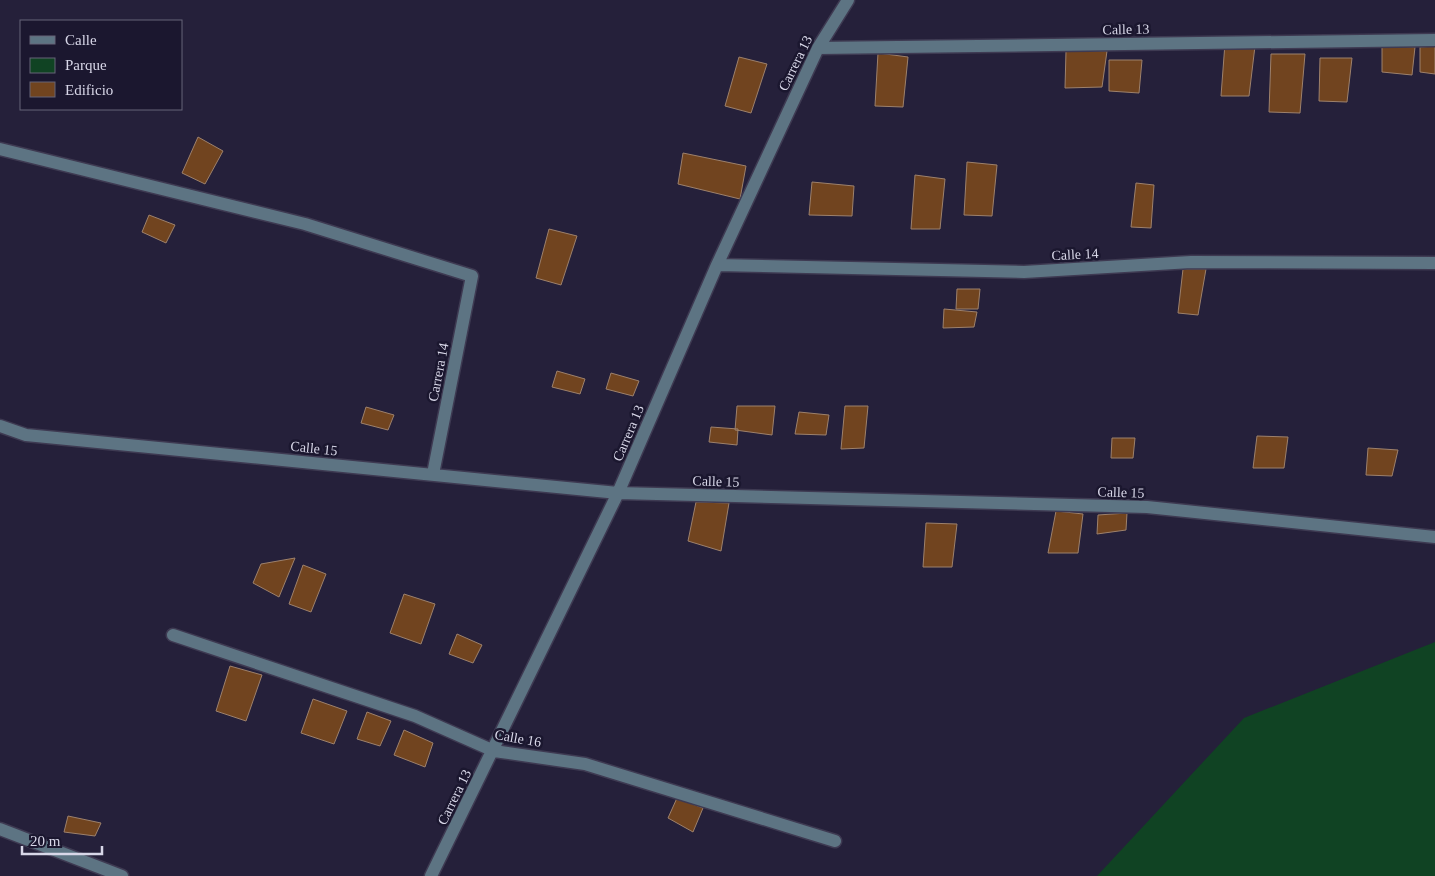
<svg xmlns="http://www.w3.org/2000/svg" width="1435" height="876" viewBox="0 0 1435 876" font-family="'Times New Roman',serif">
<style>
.green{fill:#104323}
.building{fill:#71441f;stroke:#9d816c}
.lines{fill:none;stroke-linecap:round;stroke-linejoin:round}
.minor-casing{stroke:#3e3a52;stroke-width:15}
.minor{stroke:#5d7483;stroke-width:12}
.labels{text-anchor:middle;stroke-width:5;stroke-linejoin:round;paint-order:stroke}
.street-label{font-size:14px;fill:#d8d7e8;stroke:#1b172f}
</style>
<rect width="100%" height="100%" fill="#25203a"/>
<path class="green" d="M1435 642V876H1097L1244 718Z"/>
<path class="building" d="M1225 43 1255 46 1249 96H1221Z
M1382 46 1415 47 1412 75 1382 72Z
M1435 46V74L1420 72V47Z
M1066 51H1107L1102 87 1065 88Z
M878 53 908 57 903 107 875 106Z
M1271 54H1305L1300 113 1269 112Z
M739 57 767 64 751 113 725 106Z
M1320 58H1352L1347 102 1319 101Z
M1109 60H1142L1139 93 1109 91Z
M198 137 223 151 205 184 182 173Z
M683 153 746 166 740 199 678 184Z
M967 162 997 165 992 216 964 215Z
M915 175 945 179 940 229H911Z
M812 182 854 186 852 216 809 215Z
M1136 183 1154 185 1151 228 1131 227Z
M149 215 175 225 166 243 142 232Z
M549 229 577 236 561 285 536 278Z
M1183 269H1206L1198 315 1178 313Z
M957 289H980L978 309H956Z
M944 309 977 312 974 327 943 328Z
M557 371 585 379 580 394 552 387Z
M611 373 639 381 633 396 606 389Z
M737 406H775L772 435 735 430Z
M845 406H868L864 448 841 449Z
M366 407 394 415 388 430 361 423Z
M799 412 829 415 826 435 795 434Z
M711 427 738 429 737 445 709 442Z
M1257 436 1288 437 1284 468H1253Z
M1112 438H1135L1133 458H1111Z
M1368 448 1398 450 1392 476 1366 475Z
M696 502 729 503 721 551 688 541Z
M1056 511 1083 514 1078 553H1048Z
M1127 513 1126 530 1097 534 1098 515Z
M926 523 957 524 952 567H923Z
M295 558 279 597 253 583 261 564Z
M303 565 326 574 311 612 289 604Z
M404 594 435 604 421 644 390 633Z
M457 634 482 645 473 663 449 654Z
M230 666 262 675 246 721 216 711Z
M313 699 347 711 334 744 301 733Z
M367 712 391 721 380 746 357 739Z
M404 730 433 743 425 767 394 755Z
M677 798 703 808 693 832 668 818Z
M68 816 101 823 95 836 64 832Z"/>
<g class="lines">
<g class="minor-casing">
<path id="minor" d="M818 48 1435 40
M0 149 305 224 472 276 433 474
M717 265 1024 272 1191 262 1435 263
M0 426 26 435 618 493 1147 507 1435 537
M173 635 415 716 494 751 585 764 835 841
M0 829 122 876
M431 876 618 493 717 265 818 48 848 0"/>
</g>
<use href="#minor" class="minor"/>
</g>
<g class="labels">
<g class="street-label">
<text transform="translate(1126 29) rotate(-1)" y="5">Calle 13</text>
<text transform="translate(795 63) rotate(-64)" y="5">Carrera 13</text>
<text transform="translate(1075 254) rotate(-3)" y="5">Calle 14</text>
<text transform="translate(438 372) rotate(-79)" y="5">Carrera 14</text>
<text transform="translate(628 433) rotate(-67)" y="5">Carrera 13</text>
<text transform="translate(314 448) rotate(6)" y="5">Calle 15</text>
<text transform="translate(716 481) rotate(2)" y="5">Calle 15</text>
<text transform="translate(1121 492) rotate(2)" y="5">Calle 15</text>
<text transform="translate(518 738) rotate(10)" y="5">Calle 16</text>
<text transform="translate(454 797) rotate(-64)" y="5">Carrera 13</text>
</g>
</g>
<rect x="20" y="20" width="162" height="90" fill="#1b172f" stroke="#676479"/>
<rect x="30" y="36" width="25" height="8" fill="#5d7483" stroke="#676479"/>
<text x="65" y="45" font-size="15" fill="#d8d7e8">Calle</text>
<rect x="30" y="58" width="25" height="15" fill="#104323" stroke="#676479"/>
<text x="65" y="70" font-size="15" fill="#d8d7e8">Parque</text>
<rect x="30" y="82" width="25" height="15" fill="#71441f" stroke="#676479"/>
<text x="65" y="95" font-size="15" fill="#d8d7e8">Edificio</text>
<path d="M22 846v8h80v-8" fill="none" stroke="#d8d7e8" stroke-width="2.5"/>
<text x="30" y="846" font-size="15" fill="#d8d7e8" stroke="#1b172f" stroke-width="4" paint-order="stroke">20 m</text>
</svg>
